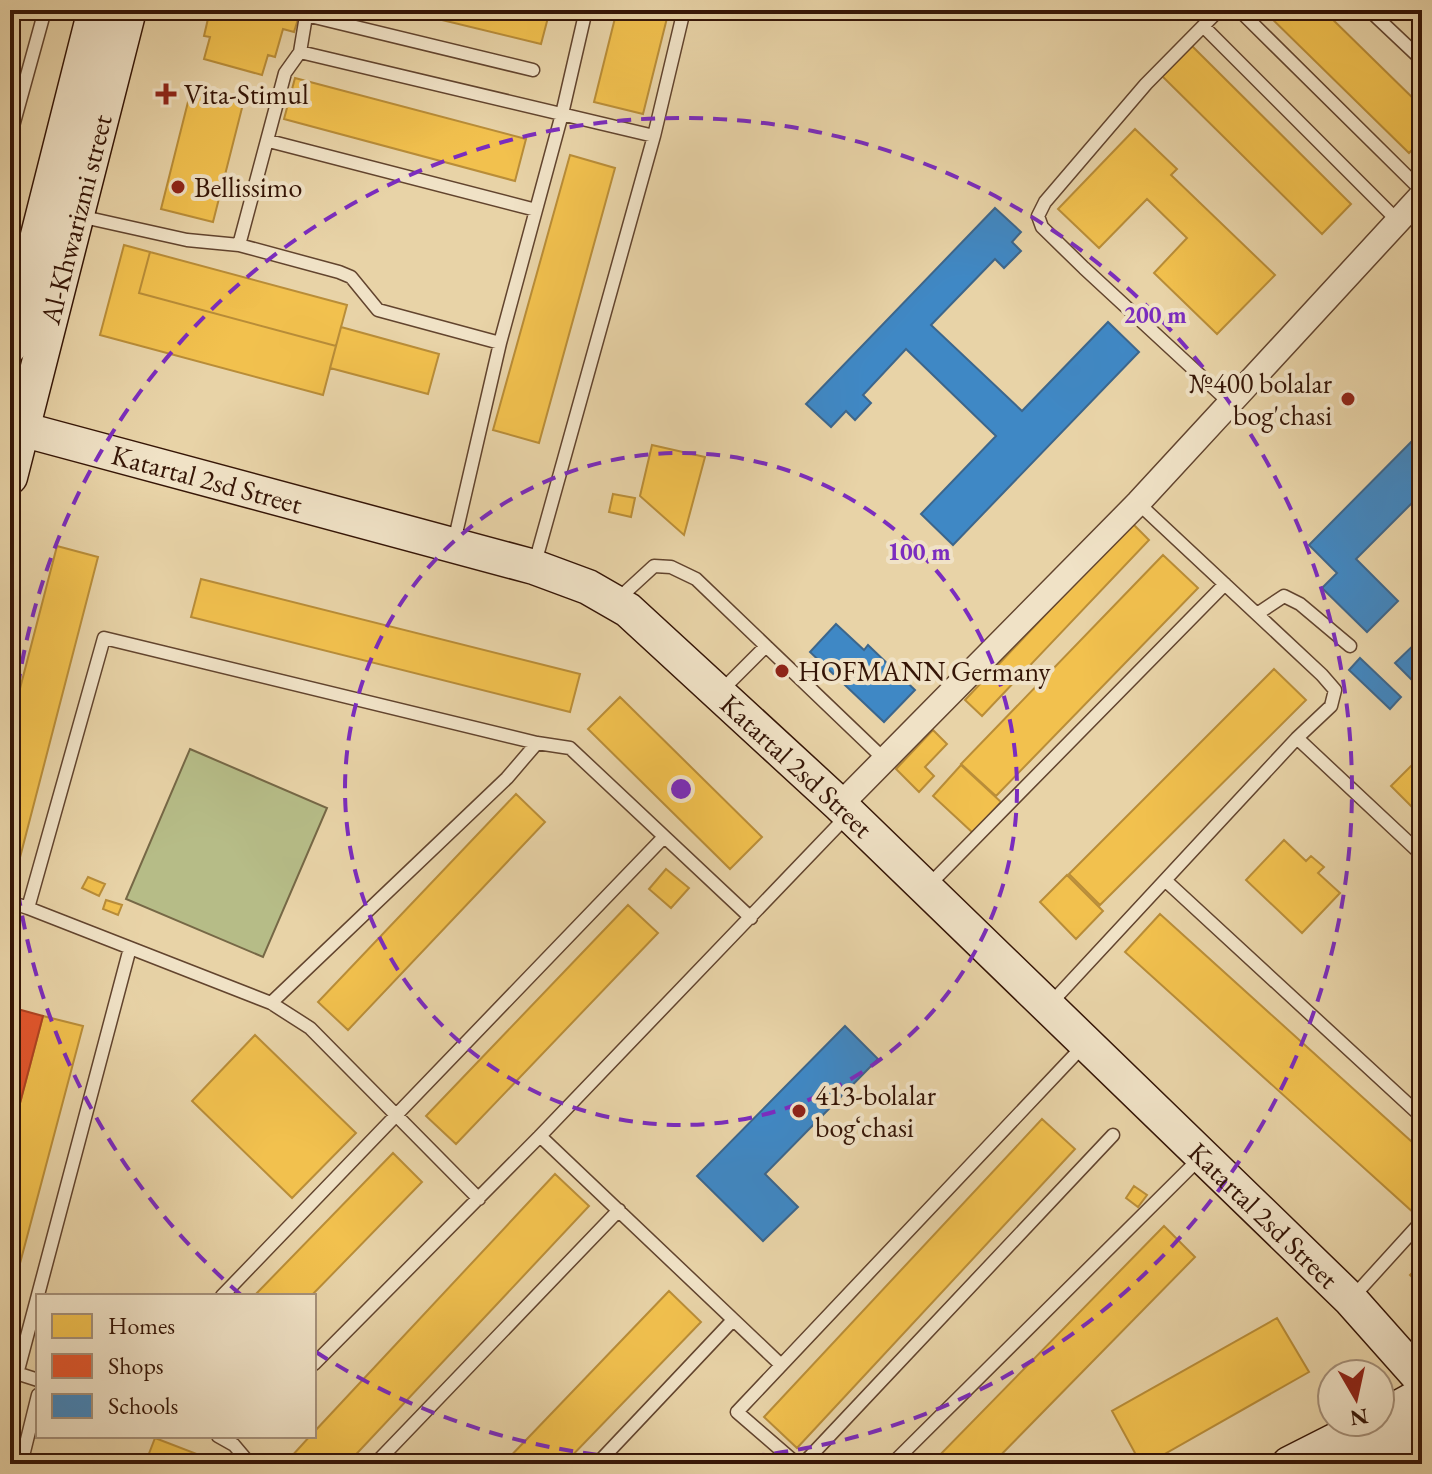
<svg xmlns="http://www.w3.org/2000/svg" width="1432" height="1474" viewBox="0 0 1432 1474" font-family="'EB Garamond',serif">
<style>
.green{fill:#b6bc87;stroke:#766846;stroke-width:2}
.homes{fill:#f2c14e;stroke:#b98d38;stroke-width:2}
.shops{fill:#e4572e;stroke:#b04322;stroke-width:2}
.schools{fill:#3f88c5;stroke:#3c668c;stroke-width:2}
.lines{fill:none;stroke-linecap:round;stroke-linejoin:round}
.service-casing{stroke:#62442e;stroke-width:15}
.minor-casing{stroke:#62442e;stroke-width:27}
.secondary-casing{stroke:#351506;stroke-width:37}
.service{stroke:#f0e2c6;stroke-width:12}
.minor{stroke:#f0e2c6;stroke-width:24}
.secondary{stroke:#f0e2c6;stroke-width:34}
.ring{fill:none;stroke:#7b2cbf;stroke-width:4;stroke-dasharray:14 10}
.poi-dot{fill:#8f2418;stroke:#f0e2c6;stroke-width:3}
.labels{text-anchor:middle;stroke-width:8;stroke-linejoin:round;paint-order:stroke}
.poi-label{font-size:28px;fill:#351506;stroke:#f0e2c6;text-anchor:start}
.street-label{font-size:28px;fill:#351506;stroke:#f0e2c6}
.centre{fill:#7b2cbf;stroke:#f0e2c6;stroke-width:4}
.ring-label{font-size:24px;text-anchor:middle;font-weight:bold;fill:#7b2cbf;stroke:#f0e2c6;stroke-width:8;stroke-linejoin:round;paint-order:stroke}
</style>
<rect width="100%" height="100%" fill="#e8d3a7"/>
<filter id="stains"><feTurbulence type="fractalNoise" baseFrequency=".0025" numOctaves="4"/><feColorMatrix values="0 0 0 0 .2 0 0 0 0 .09 0 0 0 0 .02 0 0 0 .5 -.17"/></filter>
<radialGradient id="worn" r=".72"><stop offset=".6" stop-color="#630" stop-opacity="0"/><stop offset="1" stop-color="#630" stop-opacity=".3"/></radialGradient>
<path class="green" d="M190 749 327 808 263 957 126 899Z"/>
<path class="homes" d="M210 10H292L291 13 299 16 294 32 283 29 275 57 268 55 262 75 204 59 210 37 204 36Z
M445 10H550L541 44 442 20Z
M617 10H669L643 114 594 102Z
M1263 10H1323L1422 107V140L1409 153Z
M1191 45 1351 204 1322 234 1161 75Z
M295 78 526 139 515 181 284 119Z
M191 90 243 104 213 222 161 209Z
M1135 129 1177 169 1171 175 1275 275 1217 334 1154 273 1187 238 1147 199 1099 248 1058 209Z
M570 155 615 168 539 443 493 430Z
M124 245 150 252 139 293 336 346 323 395 100 335Z
M150 252 347 305 336 346 139 293Z
M341 327 439 354 428 394 330 368Z
M652 445 705 457 684 535 640 496Z
M613 494 635 498 631 517 609 512Z
M1132 523 1149 540 982 716 965 700Z
M57 546 98 557 17 869 10 867V727Z
M1163 555 1198 588 996 796 961 764Z
M201 579 580 674 570 712 191 617Z
M1274 669 1306 700 1100 905 1069 874Z
M620 697 762 837 730 869 588 729Z
M933 730 947 744 925 767 934 776 919 792 896 769Z
M1422 755V817L1391 786Z
M961 765 1001 802 973 833 933 796Z
M516 794 545 822 348 1030 318 1002Z
M1284 840 1306 861 1311 856 1324 867 1318 873 1340 893 1302 933 1246 880Z
M666 869 689 888 671 908 649 889Z
M1067 875 1103 911 1076 939 1040 902Z
M88 877 105 884 99 896 82 888Z
M106 900 122 905 118 915 103 909Z
M628 905 658 933 456 1144 426 1116Z
M1160 914 1422 1151V1206L1415 1214 1125 952Z
M43 1016 83 1026 10 1301V1141Z
M255 1035 356 1133 292 1198 192 1101Z
M1042 1119 1075 1149 797 1448 764 1417Z
M393 1153 422 1182 311 1296H254Z
M555 1174 589 1206 347 1464H299L291 1457 310 1436H314V1432Z
M1134 1186 1147 1195 1138 1207 1126 1198Z
M1164 1226 1195 1257 992 1464H931Z
M1422 1263V1287L1410 1275Z
M669 1291 701 1322 564 1464H503Z
M1277 1318 1309 1372 1147 1464H1141L1112 1411Z
M155 1438 202 1456 207 1464H145Z"/>
<path class="shops" d="M10 1007 43 1016 10 1141Z"/>
<path class="schools" d="M995 208 1021 232 1012 242 1021 251 1004 268 995 259 931 325 1022 411 1108 322 1139 352 953 545 921 514 996 436 906 349 863 395 871 403 855 420 846 411 831 427 806 404Z
M1422 431V493L1356 559 1398 601 1367 632 1322 588 1337 573 1309 545Z
M836 624 864 650 868 645 915 690 884 722 810 652Z
M1422 637V678L1416 684 1395 663Z
M1360 658 1401 697 1390 709 1349 670Z
M845 1026 878 1059 765 1174 798 1207 763 1241 697 1176Z"/>
<g class="lines">
<g class="service-casing">
<path id="service" d="M1219 10 1146 84 1045 202 1038 216 1042 227 1084 268 1229 402
M1239 10 1422 191
M1369 10 1422 60
M306 15 533 70
M1204 27 1397 220
M300 52 654 136
M10 137 45 10
M269 141 536 210
M79 216 187 240 239 245 339 272 351 277 378 310 500 343
M239 245 285 73 300 52 307 10
M454 542 500 343 562 114 586 10
M535 563 654 136 684 10
M617 600 654 566 671 567 696 579 885 760
M1257 614 1284 596 1300 604 1350 646
M720 692 766 646
M1297 738 1422 855
M1166 881 1422 1117
M928 886 1225 584
M10 902 28 908 104 638 537 743 570 748 751 918
M28 908 271 1003 310 1028 479 1199
M271 1003 507 778 537 743
M1051 1003 1297 738 1331 706 1335 690 1322 675 1138 503
M540 1136 780 1364
M222 1296 663 838
M1352 1298 1422 1221
M314 1364 540 1136 847 816
M10 1371 38 1380
M17 1374 130 948
M218 1436 234 1445 250 1464
M21 1464 38 1395
M375 1464 619 1210
M597 1464 733 1320
M797 1464 737 1412 1084 1045
M803 1464 1113 1135
M892 1464 1199 1159"/>
</g>
<g class="minor-casing">
<path id="minor" d="M840 805 1138 503 1422 195"/>
</g>
<g class="secondary-casing">
<g id="secondary">
<path d="M10 346 95 10"/>
<path id="s1" d="M10 426 534 567 588 587 628 610 840 805 1350 1299 1422 1380"/>
<path id="s2" d="M10 477 129 10"/>
<path d="M1380 1418 1422 1395"/>
<path d="M1289 1464 1372 1422"/>
<path d="M1357 1464 1422 1430"/>
</g>
</g>
<use href="#service" class="service"/>
<use href="#minor" class="minor"/>
<use href="#secondary" class="secondary"/>
</g>
<g class="ring">
<circle cx="681" cy="789" r="336"/>
<path d="M241 1295A671 671 0 0 1 10 795M10 783A671 671 0 1 1 316 1352"/>
</g>
<g class="poi-dot">
<path d="M162 82h8v8h8v8h-8v8h-8v-8h-8v-8h8z"/>
<circle cx="178" cy="187" r="8"/>
<circle cx="1348" cy="399" r="8"/>
<circle cx="782" cy="671" r="8"/>
<circle cx="799" cy="1111" r="8"/>
</g>
<g class="labels">
<g class="poi-label">
<text x="184" y="104">Vita-Stimul</text>
<text x="194" y="197">Bellissimo</text>
<text x="1332" y="393" text-anchor="end">№400 bolalar<tspan x="1332" dy="32">bog'chasi</tspan></text>
<text x="798" y="681">HOFMANN Germany</text>
<text x="815" y="1105">413-bolalar<tspan x="815" dy="32">bogʻchasi</tspan></text>
</g>
<g class="street-label">
<text dy="10" stroke="none"><textPath href="#s2" startOffset="266">Al-Khwarizmi street</textPath></text>
<text dy="10" stroke="none"><textPath href="#s1" startOffset="204">Katartal 2sd Street</textPath></text>
<text dy="10" stroke="none"><textPath href="#s1" startOffset="876">Katartal 2sd Street</textPath></text>
<text dy="10" stroke="none"><textPath href="#s1" startOffset="1524">Katartal 2sd Street</textPath></text>
</g>
</g>
<circle cx="681" cy="789" r="12" class="centre"/>
<g class="ring-label">
<text x="1155" y="323">200 m</text>
<text x="919" y="560">100 m</text>
</g>
<rect width="1432" height="1474" fill="none" stroke="#e8d3a7" stroke-width="40"/>
<rect x="12" y="12" width="1408" height="1450" fill="none" stroke="#351506" stroke-width="4"/>
<rect x="20" y="20" width="1392" height="1434" fill="none" stroke="#351506" stroke-width="2"/>
<rect x="36" y="1294" width="280" height="144" fill="#f0e2c6" stroke="#a59079" stroke-width="2"/>
<rect x="52" y="1314" width="40" height="24" fill="#f2c14e" stroke="#a59079" stroke-width="2"/>
<text x="108" y="1334" font-size="24" fill="#351506">Homes</text>
<rect x="52" y="1354" width="40" height="24" fill="#e4572e" stroke="#a59079" stroke-width="2"/>
<text x="108" y="1374" font-size="24" fill="#351506">Shops</text>
<rect x="52" y="1394" width="40" height="24" fill="#3f88c5" stroke="#a59079" stroke-width="2"/>
<text x="108" y="1414" font-size="24" fill="#351506">Schools</text>
<g transform="translate(1356 1398) rotate(171)"><circle r="38" fill="#f0e2c6" stroke="#a59079" stroke-width="2"/>
<path d="M0-6L14 30L0 20L-14 30Z" fill="#8f2418"/>
<text y="-12" font-size="22" font-weight="bold" text-anchor="middle" fill="#351506">N</text>
</g>
<rect width="100%" height="100%" filter="url(#stains)"/>
<rect width="100%" height="100%" fill="url(#worn)"/>
</svg>
